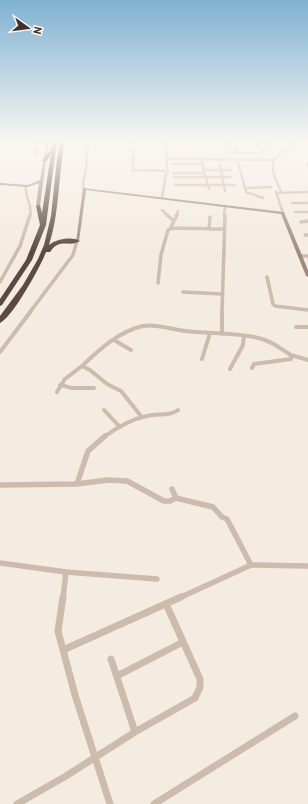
<svg xmlns="http://www.w3.org/2000/svg" width="308" height="804" viewBox="0 0 308 804" font-family="'PT Sans',sans-serif">
<style>
.lines{fill:none;stroke-linecap:round;stroke-linejoin:round}
.street-far4{stroke:#cdbbac;stroke-width:2.5}
.street-far3{stroke:#cdbbac;stroke-width:3.5}
.street-far2{stroke:#cdbbac;stroke-width:4}
.street-far1{stroke:#cdbbac;stroke-width:5.5}
.street{stroke:#cdbbac;stroke-width:7}
.secondary{fill:#a18a7d;fill-rule:evenodd}
.highway{fill:#5c4a42;fill-rule:evenodd}
</style>
<rect width="100%" height="100%" fill="#f4ebe1"/>
<g class="lines">
<path class="street-far4" d="M133 140V170L168 171
M224 140 239 153
M253 140 264 150
M230 153H258L277 140
M35 155 39 140
M199 158 202 163 209 189
M168 159 273 160
M237 159 246 192 263 198
M308 163V166
M173 164H204
M220 165 225 191
M206 170H231
M173 173H204
M174 177H205
M207 177H231
M175 185H235
M26 186C24 198 33 202 30 216
M245 188 271 187
M84 189 83 182 86 169 88 140
M276 192 283 213
M276 193 308 192
M282 193C266 161 270 159 299 140
M162 198 167 169 166 140
M292 203H308
M162 210 168 216
M295 212H308
M176 216 178 211
M224 216 225 206"/>
<path class="street-far3" d="M167 215 174 221 170 229
M174 221 177 215
M301 222 308 221
M209 229 210 217
M305 235H308
M300 256H308
M267 277 273 304 275 306 308 310
M0 282 20 246 30 215
M158 283 161 255 168 230 172 228 223 229
M183 292 222 294
M30 312 73 255 77 241
M222 312 225 215"/>
<path class="street-far2" d="M296 327H308
M222 334V311
M114 340 131 350
M0 352 31 311
M291 355 308 360
M202 359 210 333
M230 369 243 345 244 336
M60 385 72 388H94
M57 392 65 379 82 366
M104 410 120 427
M141 416 121 391 107 384 90 370 82 366C99 350 119 331 143 326 156 323 172 330 185 331 207 334 242 332 262 339 273 342 281 349 291 355V359L254 364 252 368
M104 437C116 428 132 419 147 416 158 413 169 417 178 410"/>
<path class="street-far1" d="M77 484 108 480 127 481 164 501H170L176 498 172 489
M0 485 77 484 88 451 105 436
M176 498 213 507 222 517 227 519 251 565 308 566
M0 563 66 572 63 598
M66 572 157 579
M179 598 251 565"/>
<path class="street" d="M63 597 58 631 75 695 110 804
M63 650 181 597
M111 659 135 732
M117 676 183 642
M17 804 66 776 135 732 195 698 200 687V679L166 604
M154 804 295 716"/>
<path class="secondary" d="M47 140H49L46 161 40 206 38 207 36 206 39 183 28 187 0 185V183L28 185 40 180Z
M83 188 284 212 308 270V277L306 276 281 214 86 190 79 241 76 242Z"/>
<path class="highway" d="M53 140H57L46 225 32 260 2 305 0 306V299L26 260 40 225 36 206 40 205 42 213 51 154 46 162 42 161 52 148Z
M61 140H65C58 175 60 211 49 245 56 239 72 236 80 241 69 248 60 237 50 252H46C41 266 12 318 0 323V316L23 285 38 259 44 245 51 216 57 159Z"/>
</g>
<linearGradient id="sky" x2="0" y2="1"><stop stop-color="#7eb2d2"/><stop offset="0.56" stop-color="#faf6f2"/><stop offset="1" stop-color="#faf6f2" stop-opacity="0"/></linearGradient>
<rect width="308" height="252" fill="url(#sky)"/>
<g transform="translate(28 28) rotate(104)" stroke="#fbf5ee" stroke-width="3" paint-order="stroke">
<path d="M0-3L7 15L0 10L-7 15Z" fill="#3b302b"/>
<text y="-6" font-size="11" font-weight="bold" text-anchor="middle" fill="#3b302b">N</text>
</g>
</svg>
